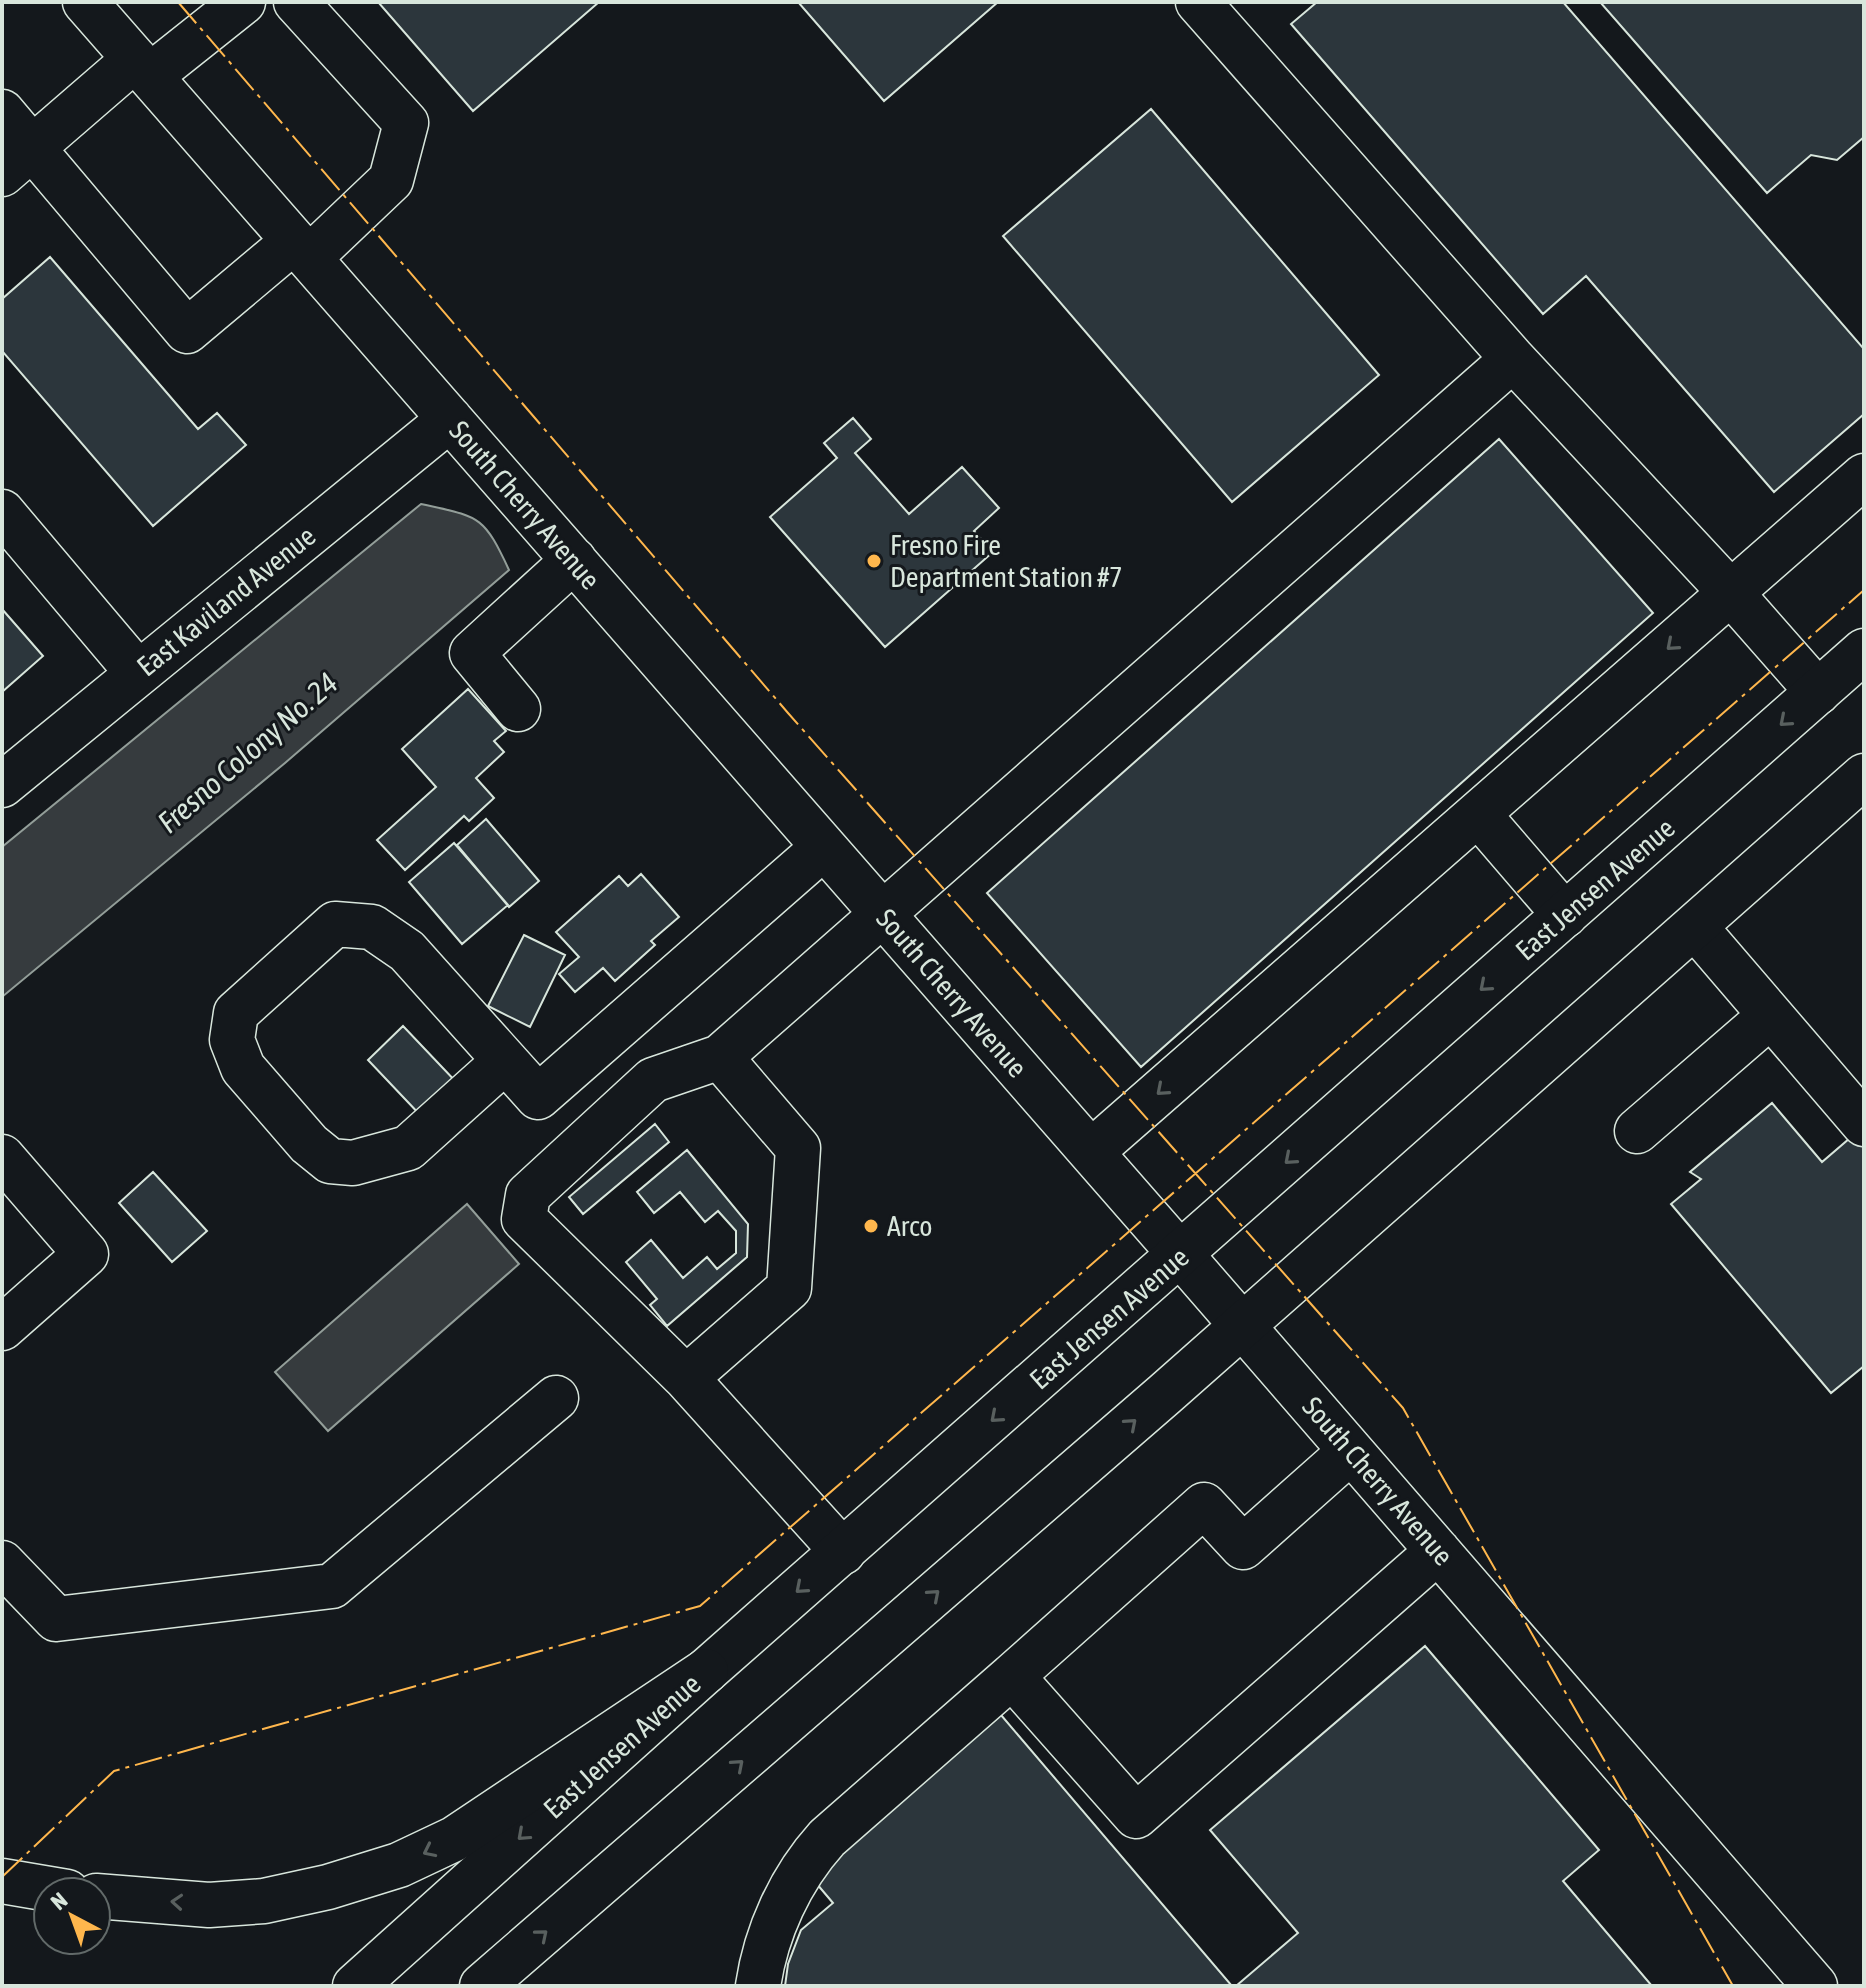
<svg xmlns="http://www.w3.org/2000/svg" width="1866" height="1988" viewBox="0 0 1866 1988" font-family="'Asap Condensed',sans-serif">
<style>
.water{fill:#363b3e;stroke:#939e99;stroke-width:2}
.building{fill:#2c363c;stroke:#d8e6dc;stroke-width:2}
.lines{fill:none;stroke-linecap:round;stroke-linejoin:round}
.minor-casing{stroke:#d8e6dc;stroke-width:47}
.major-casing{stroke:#d8e6dc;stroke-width:47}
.highway-casing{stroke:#d8e6dc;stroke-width:47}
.minor{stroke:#14181c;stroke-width:44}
.major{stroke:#14181c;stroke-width:44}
.highway{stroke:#14181c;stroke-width:44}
.power{stroke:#ffb74d;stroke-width:2;stroke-dasharray:28 6 4 6;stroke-linecap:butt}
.oneway{stroke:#59605f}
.poi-dot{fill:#ffb74d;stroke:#14181c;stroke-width:3}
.labels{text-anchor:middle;stroke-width:6;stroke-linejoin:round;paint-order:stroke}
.street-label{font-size:28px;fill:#d8e6dc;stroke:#14181c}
.poi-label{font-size:28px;fill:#d8e6dc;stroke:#14181c;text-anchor:start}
.water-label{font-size:30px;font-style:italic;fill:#d8e6dc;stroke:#14181c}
</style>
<rect width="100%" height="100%" fill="#14181c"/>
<path class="water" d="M421 504C479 517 483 514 509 570L285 763 2 997V847Z
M467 1204 519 1264 328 1431 275 1372Z"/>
<path class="building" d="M378 2H599L473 111Z
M798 2H998L884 101Z
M1317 2H1563L1864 349V414L1774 492 1586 276 1543 314 1291 24Z
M1600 2H1864V137L1837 160 1811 155 1767 193Z
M1151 109 1379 375 1232 502 1003 236Z
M50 257 198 429 217 413 246 445 153 526 2 351V299Z
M853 418 871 439 855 453 909 514 962 467 999 508 974 531 993 552 885 647 770 517 837 458 824 443Z
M1499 439 1653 613 1141 1067 987 893Z
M2 609 43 656 2 692Z
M468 689 506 731 494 741 504 752 476 778 494 798 469 821 464 816 405 870 377 840 436 787 402 749Z
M486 819 539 881 509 907 457 845Z
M454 843 508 905 462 944 409 882Z
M641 874 679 917 651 941 655 945 615 981 603 968 575 992 559 974 579 957 556 932 619 876 628 886Z
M524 935 565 955 530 1027 488 1006Z
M403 1026 459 1085 423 1118 368 1060Z
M1772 1103 1822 1162 1864 1126V1366L1831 1393 1671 1204 1701 1179 1690 1172Z
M655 1124 669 1142 583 1214 569 1197Z
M687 1150 748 1224 747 1257 667 1326 650 1305 657 1299 626 1262 651 1240 683 1278 707 1257 717 1269 736 1253V1231L718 1211 705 1222 680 1192 654 1213 637 1192Z
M153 1172 207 1231 172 1262 119 1203Z
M1425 1646 1599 1850 1563 1881 1652 1986H1236L1298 1933 1210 1830Z
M1001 1715 1232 1986H785L788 1964 801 1930 833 1903 811 1877Z"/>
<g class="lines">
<g class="minor-casing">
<path id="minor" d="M85 2 1181 1255 1815 1986
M296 2 406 123 391 180 309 258
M150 76 243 2
M2 112 187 331 294 241
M2 174 135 59
M1513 359 1731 593 1818 692
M2 512 138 673
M518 709 472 653 574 560
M2 785 450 419
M1478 814 1565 915
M1695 927 1864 1124
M505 1061 408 1148 353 1163 330 1161 309 1144 243 1068 232 1040 236 1013 335 924 372 927 407 951 538 1097 824 847
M1637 1131 1770 1016
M1091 1152 1864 476
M2 1157 86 1254 2 1328
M686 1378 524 1219 528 1195 653 1080 720 1057
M843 1552 686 1378 789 1288 798 1148 720 1057 1513 359 1198 2
M2 1563 56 1619 332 1586 556 1398
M1012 1676 1204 1505 1243 1547 1351 1451
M758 1986C766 1932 790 1879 827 1838L1012 1676 1136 1816 1438 1551"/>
</g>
<g class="major-casing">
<path id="major" d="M355 1986 706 1671 1864 651
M482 1986 1165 1394 1864 776"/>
</g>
<g class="highway-casing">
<path id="highway" d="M2 1881 67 1892
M96 1896 209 1905 264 1901 328 1887 399 1865 454 1839 706 1671"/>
</g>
<use href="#minor" class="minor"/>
<use href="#major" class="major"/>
<use href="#highway" class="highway"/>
<path class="power" d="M178 2 788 713 1403 1408 1733 1986
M2 1877 114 1771 700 1606 1864 590"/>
</g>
<defs><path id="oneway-chevron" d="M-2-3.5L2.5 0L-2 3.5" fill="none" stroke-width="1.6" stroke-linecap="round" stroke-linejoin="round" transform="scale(2)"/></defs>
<g class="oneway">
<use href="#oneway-chevron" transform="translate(1672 645) rotate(139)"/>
<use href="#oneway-chevron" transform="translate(1785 721) rotate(139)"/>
<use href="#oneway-chevron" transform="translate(1485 986) rotate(139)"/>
<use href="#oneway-chevron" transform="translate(1162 1090) rotate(139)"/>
<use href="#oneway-chevron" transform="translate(1290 1159) rotate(139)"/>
<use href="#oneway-chevron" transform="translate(996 1417) rotate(139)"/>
<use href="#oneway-chevron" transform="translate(1131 1424) rotate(-41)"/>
<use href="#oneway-chevron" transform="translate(801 1588) rotate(139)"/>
<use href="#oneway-chevron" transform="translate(934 1595) rotate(-41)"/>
<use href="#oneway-chevron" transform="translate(738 1765) rotate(-41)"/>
<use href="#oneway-chevron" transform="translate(523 1835) rotate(138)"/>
<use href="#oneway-chevron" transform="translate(429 1851) rotate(154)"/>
<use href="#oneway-chevron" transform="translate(177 1902) rotate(-176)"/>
<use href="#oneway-chevron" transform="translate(542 1935) rotate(-40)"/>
</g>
<g class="poi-dot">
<circle cx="874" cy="561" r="8"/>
<circle cx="871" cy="1226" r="8"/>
</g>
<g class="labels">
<g class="street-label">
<text transform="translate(525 505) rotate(49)" y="10">South Cherry Avenue</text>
<text transform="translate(226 601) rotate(-39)" y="10">East Kaviland Avenue</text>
<text transform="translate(1595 889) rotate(-41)" y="10">East Jensen Avenue</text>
<text transform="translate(952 993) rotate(49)" y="10">South Cherry Avenue</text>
<text transform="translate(1109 1318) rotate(-41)" y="10">East Jensen Avenue</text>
<text transform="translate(1378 1481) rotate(49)" y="10">South Cherry Avenue</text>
<text transform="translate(622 1746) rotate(-42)" y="10">East Jensen Avenue</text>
</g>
<g class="poi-label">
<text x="890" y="555">Fresno Fire<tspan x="890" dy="32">Department Station #7</tspan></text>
<text x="887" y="1236">Arco</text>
</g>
<g class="water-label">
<text transform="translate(248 753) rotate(-41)" y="10">Fresno Colony No. 24</text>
</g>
</g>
<rect width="1866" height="1988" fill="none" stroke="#d8e6dc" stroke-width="8"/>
<g transform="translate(72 1916) rotate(319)"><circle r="38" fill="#14181c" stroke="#626a69" stroke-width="2"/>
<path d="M0-6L14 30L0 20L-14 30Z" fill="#ffb74d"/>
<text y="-12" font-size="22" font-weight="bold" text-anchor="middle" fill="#d8e6dc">N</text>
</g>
</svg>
